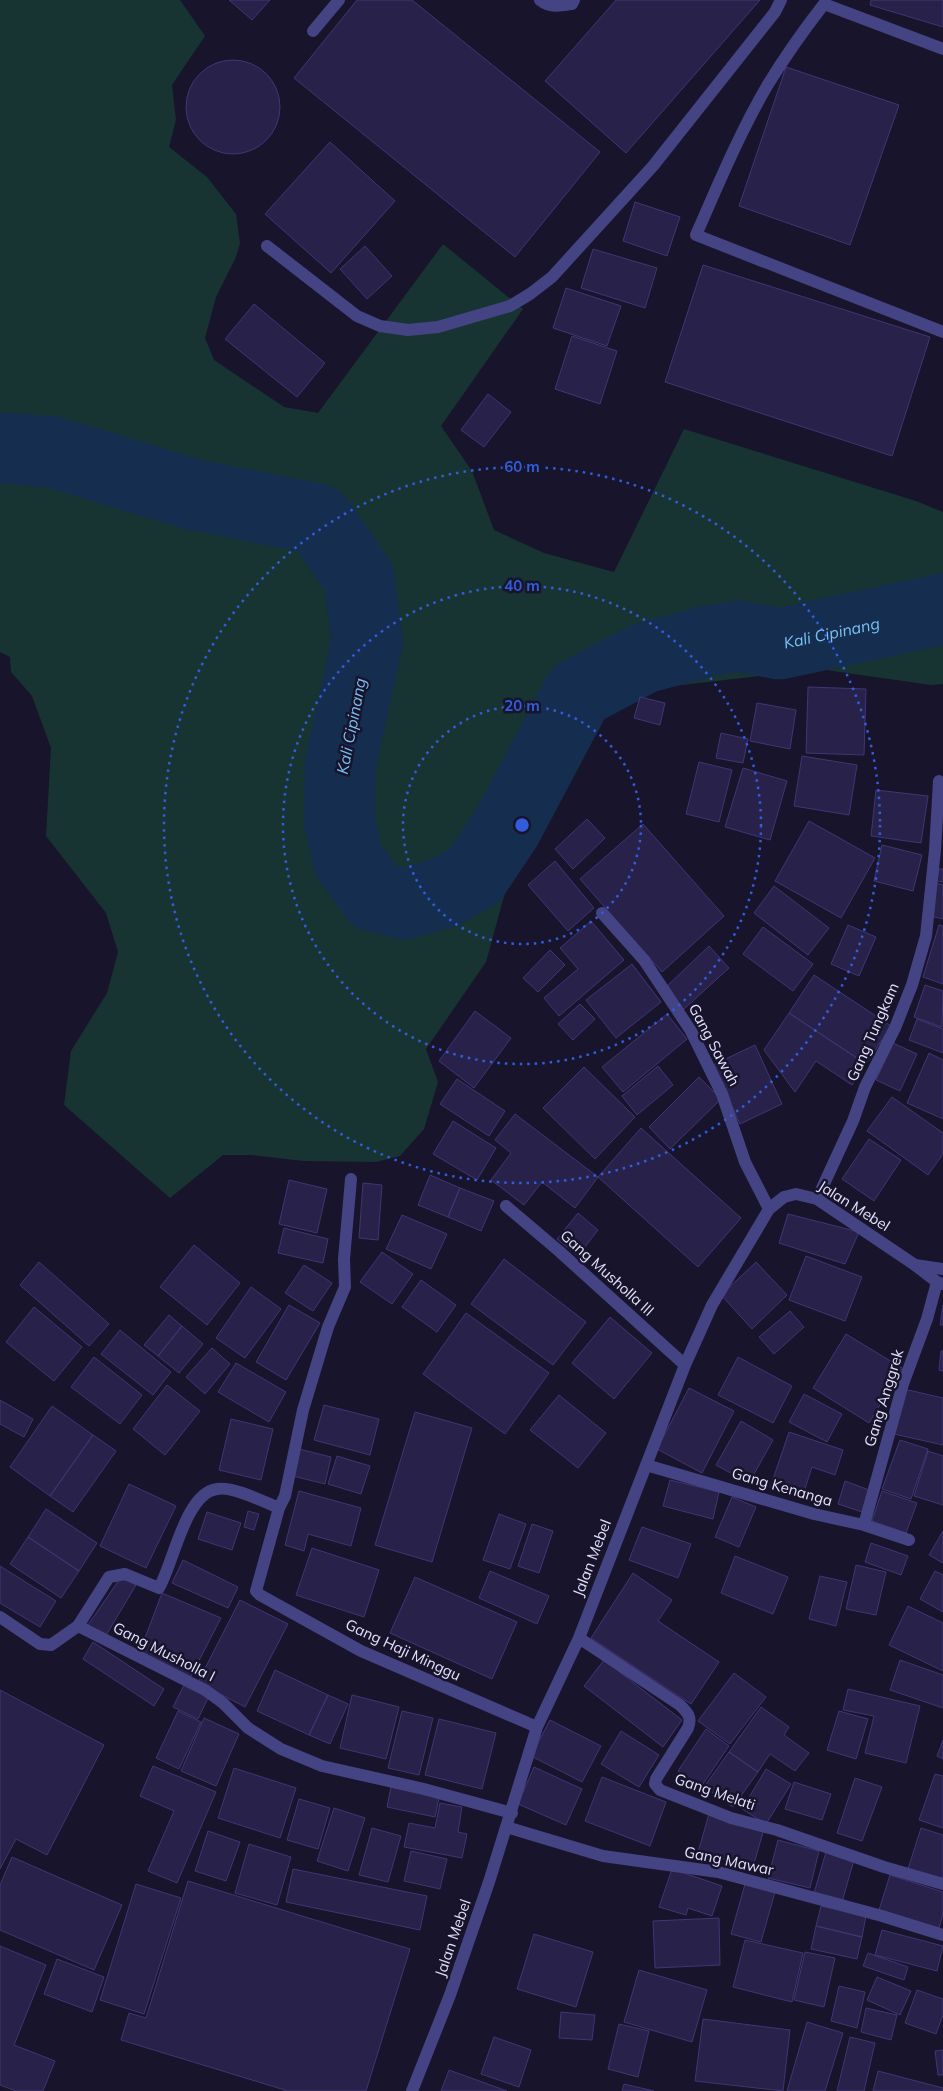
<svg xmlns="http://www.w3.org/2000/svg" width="943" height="2091" viewBox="0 0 943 2091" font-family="Mulish,sans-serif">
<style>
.green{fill:#183432}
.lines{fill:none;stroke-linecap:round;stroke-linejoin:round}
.river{stroke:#152d4e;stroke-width:71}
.building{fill:#28224a;stroke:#403674}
.lane{stroke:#444485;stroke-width:12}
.street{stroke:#444485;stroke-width:12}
.ring{fill:none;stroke:#315ddc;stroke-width:2.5;stroke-dasharray:2.5 5}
.labels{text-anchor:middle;stroke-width:5;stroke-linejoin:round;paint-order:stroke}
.street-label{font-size:15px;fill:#e3e1fc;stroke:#17142b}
.water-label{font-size:16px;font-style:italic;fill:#79c0f2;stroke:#17142b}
.centre{fill:#315ddc;stroke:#17142b;stroke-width:2.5}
.ring-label{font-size:15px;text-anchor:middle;font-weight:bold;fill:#315ddc;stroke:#17142b;stroke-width:5;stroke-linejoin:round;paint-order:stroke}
</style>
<rect width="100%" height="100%" fill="#17142b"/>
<path class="green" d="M0 0H180L205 36 172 85 176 120 169 147 207 177 236 214 240 243 236 257 216 297 205 338 214 360 284 407 318 413 443 244 523 309 441 426 472 471 494 530 544 553 614 572 684 429 916 501 943 512V684L931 685 819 669 630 691 586 735 562 787 509 878 486 962 426 1049 438 1082 424 1129 400 1156 376 1162 303 1161 251 1155H223L170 1198 64 1105 71 1051 107 993 118 952 106 913 46 836 51 748 32 696 11 672 10 657 0 652Z"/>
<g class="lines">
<path class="river" id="s1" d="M0 448 53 452 195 495 318 519 359 578 367 642 340 766 339 820 348 860 374 896 404 904 443 893 475 875 507 827 578 693 644 658 708 641 740 636 779 644 943 609"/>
</g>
<path class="building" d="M229 0H270L252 20Z
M357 0H412L600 152 515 257 294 78Z
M616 0H760L626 153 545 81Z
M871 0H943V27L870 5Z
M186 107a47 47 0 1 1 94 0a47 47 0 1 1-94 0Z
M786 67 899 105 850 245 739 206Z
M330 142 395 201 331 273 265 214Z
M635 202 680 217 667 256 623 241Z
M365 246 392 276 367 299 340 269Z
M593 249 657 268 645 308 581 288Z
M703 265 930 337 892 456 665 382Z
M566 288 621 306 607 346 553 328Z
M254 304 325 363 297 397 225 339Z
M572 336 617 351 600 404 555 389Z
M488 394 511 412 484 447 461 430Z
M808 687 866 689 864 755 806 753Z
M640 697 665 703 660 725 634 718Z
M757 703 796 710 790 749 750 741Z
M721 733 748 739 743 763 716 758Z
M802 756 857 765 849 815 794 806Z
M699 762 732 770 719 822 686 814Z
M743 768 787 781 770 840 725 827Z
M876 790 928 796 921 843 871 836Z
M587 819 605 838 573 869 555 849Z
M809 821 875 858 841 918 775 881Z
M643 824 724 916 662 972 580 879Z
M882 845 922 855 913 891 874 881Z
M555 861 594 908 568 931 528 885Z
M939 869H943V882L937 881Z
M936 883 943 885V919L930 916Z
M774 886 829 928 808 955 754 913Z
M591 921 624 960 559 1016 544 998 578 969 560 948Z
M848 925 876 937 859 976 831 964Z
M939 925 943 926V984L923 977Z
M763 927 813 964 793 991 743 954Z
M709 946 729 968 684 1009 665 988Z
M550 950 565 965 538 992 523 978Z
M632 964 661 1002 616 1038 586 1000Z
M814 975 891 1026 866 1064 789 1013Z
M925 985 943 991 942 1027 914 1017Z
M580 1004 595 1019 573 1040 558 1024Z
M475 1011 511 1038 474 1088 439 1061Z
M789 1013 866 1064 852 1085 816 1061 795 1092 764 1050Z
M667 1014 687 1039 623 1092 602 1067Z
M917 1019 943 1029V1053L909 1040Z
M893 1043 917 1054 900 1091 876 1080Z
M755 1045 782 1104 740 1124 713 1065Z
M929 1053 943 1060V1119L907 1103Z
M658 1066 673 1085 637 1115 622 1096Z
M584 1067 635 1117 595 1159 543 1108Z
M699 1077 721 1099 670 1149 649 1127Z
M457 1079 505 1111 489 1136 440 1104Z
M892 1097 943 1133V1154L928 1175 867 1131Z
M515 1114 598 1177 575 1208 542 1182 524 1205 491 1180 511 1153 495 1140Z
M453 1121 496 1148 477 1180 433 1154Z
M641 1128 741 1218 698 1267 598 1177Z
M869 1139 901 1160 874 1201 842 1179Z
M430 1175 460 1188 448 1217 418 1205Z
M289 1180 327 1189 317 1233 279 1224Z
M363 1183 382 1185 378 1240 359 1238Z
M460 1188 494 1201 481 1231 448 1217Z
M578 1213 598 1230 578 1256 557 1239Z
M788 1214 859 1232 845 1264 779 1243Z
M402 1215 447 1234 431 1269 386 1249Z
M284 1228 328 1239 323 1263 278 1253Z
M194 1245 240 1283 207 1325 160 1287Z
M382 1252 413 1274 392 1304 360 1282Z
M806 1256 862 1277 845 1321 789 1300Z
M504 1259 586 1322 553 1365 471 1304Z
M39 1262 109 1324 89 1346 20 1285Z
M756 1262 787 1295 752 1329 721 1295Z
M304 1265 332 1283 313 1311 285 1293Z
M421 1280 456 1305 437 1332 402 1307Z
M251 1287 281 1309 245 1358 216 1338Z
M289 1305 320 1323 286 1380 256 1362Z
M943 1305V1325H940Z
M34 1307 82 1347 54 1381 6 1342Z
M790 1311 804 1327 774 1354 759 1337Z
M466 1313 549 1373 505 1434 423 1374Z
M169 1315 182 1326 158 1356 144 1345Z
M610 1317 652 1353 614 1399 572 1363Z
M182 1326 203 1344 179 1373 158 1356Z
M120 1330 171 1372 153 1395 101 1354Z
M846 1334 902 1368 869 1423 813 1388Z
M212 1348 230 1364 205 1394 186 1377Z
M941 1351H943V1371L939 1370Z
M94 1357 142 1395 120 1424 71 1387Z
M738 1357 792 1386 773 1423 718 1395Z
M236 1363 286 1392 269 1422 218 1392Z
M167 1385 200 1411 165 1455 133 1429Z
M689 1388 734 1411 702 1473 657 1449Z
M904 1389 943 1398V1445L894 1434Z
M804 1394 842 1414 827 1442 789 1422Z
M559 1395 606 1433 578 1468 530 1430Z
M0 1400 33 1419 24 1437 0 1424Z
M324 1405 379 1419 370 1455 314 1440Z
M52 1406 93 1435 50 1496 10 1467Z
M415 1412 472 1428 432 1562 375 1545Z
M231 1419 273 1429 261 1480 219 1470Z
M741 1421 773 1440 749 1483 716 1465Z
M789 1432 843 1450 835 1475 812 1467 802 1498 770 1488Z
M93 1435 116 1451 73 1512 50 1496Z
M900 1440 928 1449 911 1499 882 1489Z
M299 1449 331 1457 325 1484 293 1476Z
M928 1451 943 1456V1505L914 1496Z
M337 1456 370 1466 361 1494 328 1484Z
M670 1480 719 1492 713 1519 663 1506Z
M845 1481 869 1490 862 1512 838 1504Z
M129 1484 176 1506 146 1568 100 1546Z
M299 1491 361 1508 351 1546 308 1534 304 1551 285 1545Z
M882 1491 917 1503 906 1533 872 1521Z
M732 1497 756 1507 739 1547 715 1537Z
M46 1509 97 1543 79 1571 28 1537Z
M248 1511 259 1514 254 1530 244 1527Z
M207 1512 241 1523 232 1550 198 1539Z
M499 1514 526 1524 510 1569 483 1560Z
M532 1524 553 1531 539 1573 518 1566Z
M642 1527 691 1544 678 1578 629 1560Z
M943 1531V1563L929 1555Z
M28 1537 79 1571 61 1598 10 1564Z
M871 1543 908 1556 901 1575 865 1562Z
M312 1548 379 1570 364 1617 296 1595Z
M735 1556 788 1577 773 1614 721 1593Z
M183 1560 238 1587 228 1608 172 1583Z
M856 1565 886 1572 876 1615 846 1609Z
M0 1566 56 1601 40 1627 0 1603Z
M490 1571 549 1596 537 1624 479 1598Z
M935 1571 943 1575V1612L920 1599Z
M633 1573 672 1600 658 1621 719 1662 691 1704 591 1638Z
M820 1576 847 1582 836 1626 809 1619Z
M121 1577 136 1585 105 1637 88 1625Z
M415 1577 517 1622 492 1679 390 1633Z
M162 1593 221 1618 190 1678 140 1651Z
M240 1600 288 1624 245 1707 198 1682Z
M908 1606 943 1623V1671L889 1645Z
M93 1642 164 1689 154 1706 83 1659Z
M604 1660 682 1720 663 1747 584 1686Z
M900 1660 943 1675V1708L890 1690Z
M275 1670 328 1695 309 1735 257 1711Z
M734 1673 766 1697 730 1744 698 1721Z
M184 1685 209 1696 198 1719 173 1707Z
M848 1689 920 1706 906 1763 865 1753 874 1716 843 1710Z
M0 1690 104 1745 47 1855 16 1839 0 1869Z
M328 1695 348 1704 330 1744 309 1735Z
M352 1695 399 1707 386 1759 340 1748Z
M761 1707 789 1727 784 1735 809 1753 795 1771 770 1754 758 1772 729 1752Z
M178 1711 201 1722 179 1769 156 1758Z
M402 1711 433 1718 419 1775 388 1768Z
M839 1711 868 1719 856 1759 827 1750Z
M204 1718 239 1734 216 1786 181 1771Z
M439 1719 496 1733 482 1789 425 1775Z
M550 1720 601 1746 582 1782 531 1756Z
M706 1729 729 1746 701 1787 678 1771Z
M621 1731 659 1755 639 1787 601 1764Z
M943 1740V1759L937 1756Z
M729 1752 758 1772 733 1807 704 1787Z
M153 1766 216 1792 177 1883 148 1871 174 1811 140 1796Z
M534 1767 582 1789 566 1825 518 1804Z
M234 1768 296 1788 280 1838 218 1818Z
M766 1769 791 1784 766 1824 742 1809Z
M935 1774 943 1776V1828L919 1820Z
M602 1777 666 1802 650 1846 585 1821Z
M855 1778 882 1787 862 1841 837 1833Z
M794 1782 831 1794 822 1820 785 1809Z
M391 1787 439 1798 435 1817 387 1807Z
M299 1799 330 1808 318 1849 287 1840Z
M440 1803 462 1807 458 1832 467 1834 462 1858 404 1847 409 1823 435 1828Z
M334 1808 365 1818 348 1871 317 1861Z
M709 1814 764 1829 753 1867 698 1852Z
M372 1828 401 1836 388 1882 359 1875Z
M921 1828 943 1835V1880L908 1869Z
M208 1831 240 1842 226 1881 195 1871Z
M778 1840 819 1851 810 1888 768 1878Z
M249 1844 291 1857 277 1905 235 1893Z
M411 1851 447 1859 440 1889 404 1881Z
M826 1852 854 1860 842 1902 814 1893Z
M12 1857 122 1905 94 1970 0 1930V1885Z
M293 1869 427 1896 420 1930 286 1902Z
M672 1869 722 1886 712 1916 688 1908 686 1915 659 1907Z
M890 1875 943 1892V1914L939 1928 879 1910Z
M188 1881 410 1949 366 2091H288L121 2040 129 2013 146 2018Z
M136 1884 181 1898 144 2014 100 2000Z
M745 1884 775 1892 761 1942 731 1934Z
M821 1906 866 1916 862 1937 816 1926Z
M719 1918 720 1965 655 1968 653 1921Z
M816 1926 862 1937 857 1959 811 1949Z
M882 1930 943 1946 937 1971 875 1955Z
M534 1934 593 1952 576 2007 517 1989Z
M745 1940 803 1953 792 2002 733 1987Z
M0 1946 46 1965 14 2045 55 2061 43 2091H16L0 2085Z
M805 1952 835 1958 824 2007 794 2000Z
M868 1953 908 1967 904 1980 863 1966Z
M57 1959 104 1977 92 2012 44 1994Z
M639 1970 707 1990 692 2042 624 2022Z
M877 1977 911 1991 900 2015 867 2000Z
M839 1986 865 1992 857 2028 831 2021Z
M917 1990 943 1999V2015L936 2034 905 2023Z
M866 2008 897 2015 891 2040 861 2032Z
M561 2012 595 2015 592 2040 559 2038Z
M703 2019 790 2030 783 2091 695 2081Z
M807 2022 843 2033 825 2091H787Z
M619 2024 649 2031 638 2077 608 2069Z
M494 2037 531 2050 519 2087 481 2074Z
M850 2037 875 2043 864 2091H837Z
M943 2050V2075H938L935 2051Z
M449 2070 507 2091H441Z
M878 2071 943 2088 942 2091H873Z
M624 2084 654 2091H622Z"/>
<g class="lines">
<path class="lane" d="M540 0C550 8 560 6 572 4L574 0
M313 31 339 0
M943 49 824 4C803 31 784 58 767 86 739 134 718 185 696 235L943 332
M267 246 357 316 380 326 408 330 438 327 510 306 530 294 552 277 653 166 775 12 781 0
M915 1265 943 1269"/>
<path class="street" d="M602 913 644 960 691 1031 722 1094 745 1162 769 1209
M351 1179 344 1259 345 1287 328 1327 303 1410 285 1496 279 1508 256 1591 260 1595 361 1651 537 1727
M817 1199 853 1121 865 1087 895 1028 912 985 926 936 935 850 939 781
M506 1206 559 1251 685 1365
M646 1465 814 1514 864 1525 909 1540
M864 1525 903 1384 927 1319 937 1282
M0 1617 40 1644 51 1645 78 1626 205 1690 223 1703 248 1728 281 1749 322 1766 424 1789 512 1813
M78 1626 109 1577 125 1574 159 1588C173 1565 185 1493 217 1489 233 1486 264 1502 279 1508
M579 1638 680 1705C688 1713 692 1717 688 1728L656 1779 655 1784 660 1790 731 1818 777 1830 884 1867 943 1884
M506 1827 603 1856 718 1872 882 1916 943 1935
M412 2091 450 1995 489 1882 537 1727 579 1638 685 1365 712 1305 769 1209 784 1197 796 1194 817 1199 915 1265 937 1282 943 1284"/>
</g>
<g class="ring">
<circle cx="522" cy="825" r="119"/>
<circle cx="522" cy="825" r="239"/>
<circle cx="522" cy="825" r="358"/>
</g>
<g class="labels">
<g class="street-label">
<text transform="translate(873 1032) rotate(-66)" y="5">Gang Tungkam</text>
<text transform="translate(714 1045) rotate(62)" y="5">Gang Sawah</text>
<text transform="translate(854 1206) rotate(32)" y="5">Jalan Mebel</text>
<text transform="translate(607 1273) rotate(42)" y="5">Gang Musholla III</text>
<text transform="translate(884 1398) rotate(-73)" y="5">Gang Anggrek</text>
<text transform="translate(782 1487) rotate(16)" y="5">Gang Kenanga</text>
<text transform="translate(592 1558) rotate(-69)" y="5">Jalan Mebel</text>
<text transform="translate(403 1650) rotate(25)" y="5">Gang Haji Minggu</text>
<text transform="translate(164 1652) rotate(27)" y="5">Gang Musholla I</text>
<text transform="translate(715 1792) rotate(19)" y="5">Gang Melati</text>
<text transform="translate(729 1861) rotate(12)" y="5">Gang Mawar</text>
<text transform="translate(453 1938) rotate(-71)" y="5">Jalan Mebel</text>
</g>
<g class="water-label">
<text dy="6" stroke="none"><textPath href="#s1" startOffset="1314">Kali Cipinang</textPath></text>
<text transform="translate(351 726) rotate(-79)" y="6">Kali Cipinang</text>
</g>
</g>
<circle cx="522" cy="825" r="8" class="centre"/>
<g class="ring-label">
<text x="522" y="472">60 m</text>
<text x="522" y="591">40 m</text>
<text x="522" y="711">20 m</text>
</g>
</svg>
